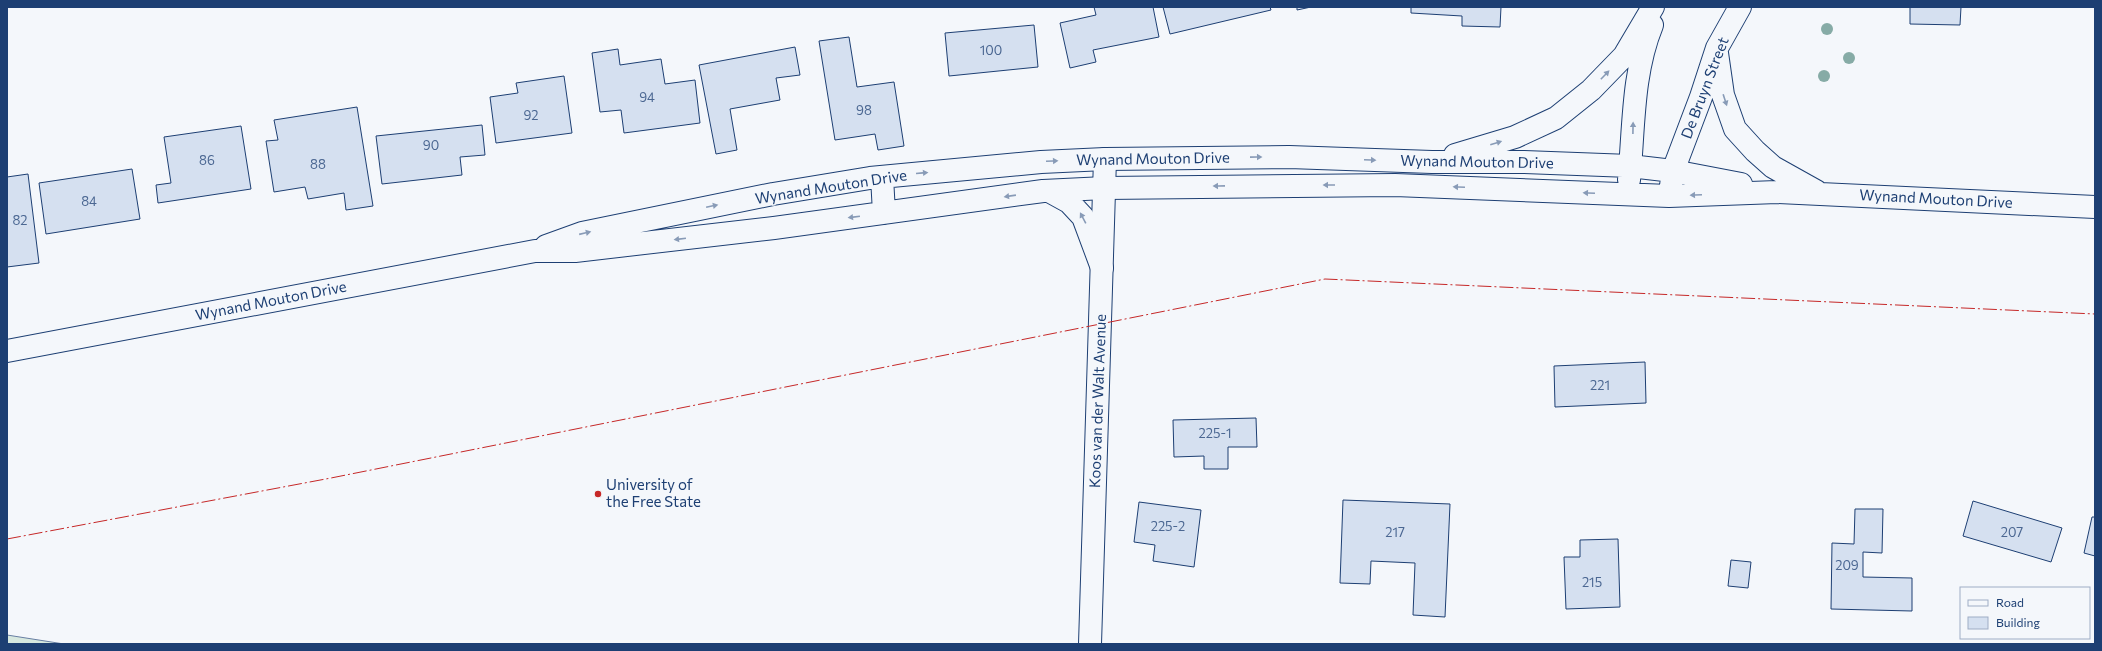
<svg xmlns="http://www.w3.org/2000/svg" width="2102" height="651" viewBox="0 0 2102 651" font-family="Commissioner,sans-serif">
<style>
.green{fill:#d7e8df;stroke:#687fa3}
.building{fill:#d5e0f0;stroke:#1d3f73}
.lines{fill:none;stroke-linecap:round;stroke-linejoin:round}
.minor-casing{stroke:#1d3f73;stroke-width:24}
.tertiary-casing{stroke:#1d3f73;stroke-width:24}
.minor{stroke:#f4f7fb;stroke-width:22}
.tertiary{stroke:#f4f7fb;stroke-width:22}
.power{stroke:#c62828;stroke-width:1;stroke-dasharray:14 3 2 3;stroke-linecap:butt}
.tree{fill:#86aba6}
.oneway{fill:#889bb7}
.poi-dot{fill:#c62828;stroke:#f4f7fb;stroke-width:1.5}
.labels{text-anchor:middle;stroke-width:3;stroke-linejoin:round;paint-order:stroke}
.number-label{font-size:13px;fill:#4b6792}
.street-label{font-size:15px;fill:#1d3f73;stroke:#f4f7fb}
.poi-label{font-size:15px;fill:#1d3f73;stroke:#f4f7fb;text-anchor:start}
</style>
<rect width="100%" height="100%" fill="#f4f7fb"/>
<path class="green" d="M7 635 64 644H7Z"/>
<path class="building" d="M1094 7H1153L1159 37 1093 50 1096 62 1070 68 1060 23 1096 15Z
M1163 7H1270L1271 10 1170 34Z
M1297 7H1311L1297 10Z
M1411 7H1501L1500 27 1462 26V16L1411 13Z
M1910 7H1961L1960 25 1910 24Z
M1034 25 1038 67 949 76 945 33Z
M849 37 857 87 894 82 904 146 878 150 875 134 835 140 819 41Z
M795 47 800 75 776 78 780 100 730 109 737 150 716 154 699 65Z
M618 49 620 65 661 59 665 84 695 80 700 123 624 133 621 110 600 112 592 53Z
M564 76 572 133 496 143 490 97 518 93 516 83Z
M357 107 373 206 346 210 344 193 308 199 305 187 274 192 266 141 278 140 274 120Z
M482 125 485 155 460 157 462 175 382 184 376 136Z
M241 126 251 189 158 203 156 185 171 183 164 137Z
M132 169 140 219 46 234 39 183Z
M28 174 39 263 7 267V177Z
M1645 362 1646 403 1555 407 1554 366Z
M1256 418 1257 447H1228V469H1204V456L1174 457 1173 420Z
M1343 500 1450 504 1445 617 1413 615 1415 563 1371 561 1370 584 1340 583Z
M1973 501 2062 528 2051 562 1963 536Z
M1139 502 1201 510 1194 567 1153 561 1155 545 1134 542Z
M1855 509H1883L1882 553 1863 552V577L1912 578V611L1831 609 1832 543 1854 544Z
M2092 517H2095V556L2084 553Z
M1618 539 1620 607 1566 609 1564 557H1580V540Z
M1731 560 1751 562 1748 588 1728 586Z"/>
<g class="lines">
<g class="minor-casing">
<path id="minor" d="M1090 644 1105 159"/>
</g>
<g class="tertiary-casing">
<path id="tertiary" d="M1717 53 1723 95 1735 129 1755 151 1773 167 1816 191
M1455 155 1515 137 1556 118 1591 90 1624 56 1653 7
M882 177 884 213
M1629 180C1634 128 1632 74 1652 25
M1671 186 1673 171 1701 97 1717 48 1740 7
M1049 191 1069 202 1083 217 1102 268
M546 246 582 233 773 194 870 178 1041 162 1105 159 1289 157 1432 162H1524L1630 166 1673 171 1741 184
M7 351 535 251H575L774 228 1043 191 1105 188 1395 185 1669 196 1777 192 2095 207"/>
</g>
<use href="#minor" class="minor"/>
<use href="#tertiary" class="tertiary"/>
<path class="power" d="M7 539 331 478 1325 279 2095 314"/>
</g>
<g class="tree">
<circle cx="1827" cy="29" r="6"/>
<circle cx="1849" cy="58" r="6"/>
<circle cx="1824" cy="76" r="6"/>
</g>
<defs><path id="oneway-solid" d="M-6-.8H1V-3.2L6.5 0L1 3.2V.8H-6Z"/></defs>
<g class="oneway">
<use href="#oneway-solid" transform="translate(1605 75) rotate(-46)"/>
<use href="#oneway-solid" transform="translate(1725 100) rotate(72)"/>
<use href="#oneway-solid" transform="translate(1633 128) rotate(-89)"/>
<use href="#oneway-solid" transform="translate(1496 143) rotate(-17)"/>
<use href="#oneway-solid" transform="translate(1256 157) rotate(-1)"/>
<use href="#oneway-solid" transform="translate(1370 160) rotate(2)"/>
<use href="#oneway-solid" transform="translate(1052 161) rotate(-3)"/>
<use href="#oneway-solid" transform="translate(922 173) rotate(-5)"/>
<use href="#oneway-solid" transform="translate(1329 185) rotate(-180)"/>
<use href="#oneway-solid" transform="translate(1219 186) rotate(179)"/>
<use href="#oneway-solid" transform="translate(1459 187) rotate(-178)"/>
<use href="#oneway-solid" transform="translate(1589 193) rotate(-178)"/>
<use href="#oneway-solid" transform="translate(1696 195) rotate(178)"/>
<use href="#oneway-solid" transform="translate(1010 196) rotate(172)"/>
<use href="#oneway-solid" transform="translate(712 206) rotate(-12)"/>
<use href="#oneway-solid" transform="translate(854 217) rotate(173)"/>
<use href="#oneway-solid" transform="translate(1083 218) rotate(-118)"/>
<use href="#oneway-solid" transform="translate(585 233) rotate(-13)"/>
<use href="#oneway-solid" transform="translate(680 239) rotate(173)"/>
</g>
<circle class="poi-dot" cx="598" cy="494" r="4"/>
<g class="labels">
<g class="number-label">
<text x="991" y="55">100</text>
<text x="647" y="102">94</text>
<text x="864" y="115">98</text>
<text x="531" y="120">92</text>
<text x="431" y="150">90</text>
<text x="207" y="165">86</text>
<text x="318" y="169">88</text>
<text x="89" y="206">84</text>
<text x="20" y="225">82</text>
<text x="1600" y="390">221</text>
<text x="1215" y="438">225-1</text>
<text x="1168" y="531">225-2</text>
<text x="1395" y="537">217</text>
<text x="2012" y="537">207</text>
<text x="1847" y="570">209</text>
<text x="1592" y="587">215</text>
</g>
<g class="street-label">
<text transform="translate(1705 88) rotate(-69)" y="5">De Bruyn Street</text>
<text transform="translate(1153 159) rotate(-1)" y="5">Wynand Mouton Drive</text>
<text transform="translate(1477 162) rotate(1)" y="5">Wynand Mouton Drive</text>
<text transform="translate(831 187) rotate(-9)" y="5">Wynand Mouton Drive</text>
<text transform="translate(1936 199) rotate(3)" y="5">Wynand Mouton Drive</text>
<text transform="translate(271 301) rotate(-11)" y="5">Wynand Mouton Drive</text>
<text transform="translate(1098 401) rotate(-88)" y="5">Koos van der Walt Avenue</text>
</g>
<g class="poi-label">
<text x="606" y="490">University of<tspan x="606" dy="17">the Free State</tspan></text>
</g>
</g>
<rect width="2102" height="651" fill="none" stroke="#1d3f73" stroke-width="16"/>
<rect x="1960" y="587" width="130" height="52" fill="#f4f7fb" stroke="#9eadc5"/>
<rect x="1968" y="600" width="20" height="6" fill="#f4f7fb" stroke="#9eadc5"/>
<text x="1996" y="607" font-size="12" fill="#1d3f73">Road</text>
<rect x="1968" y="617" width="20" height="12" fill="#d5e0f0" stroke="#9eadc5"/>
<text x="1996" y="627" font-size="12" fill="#1d3f73">Building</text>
</svg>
